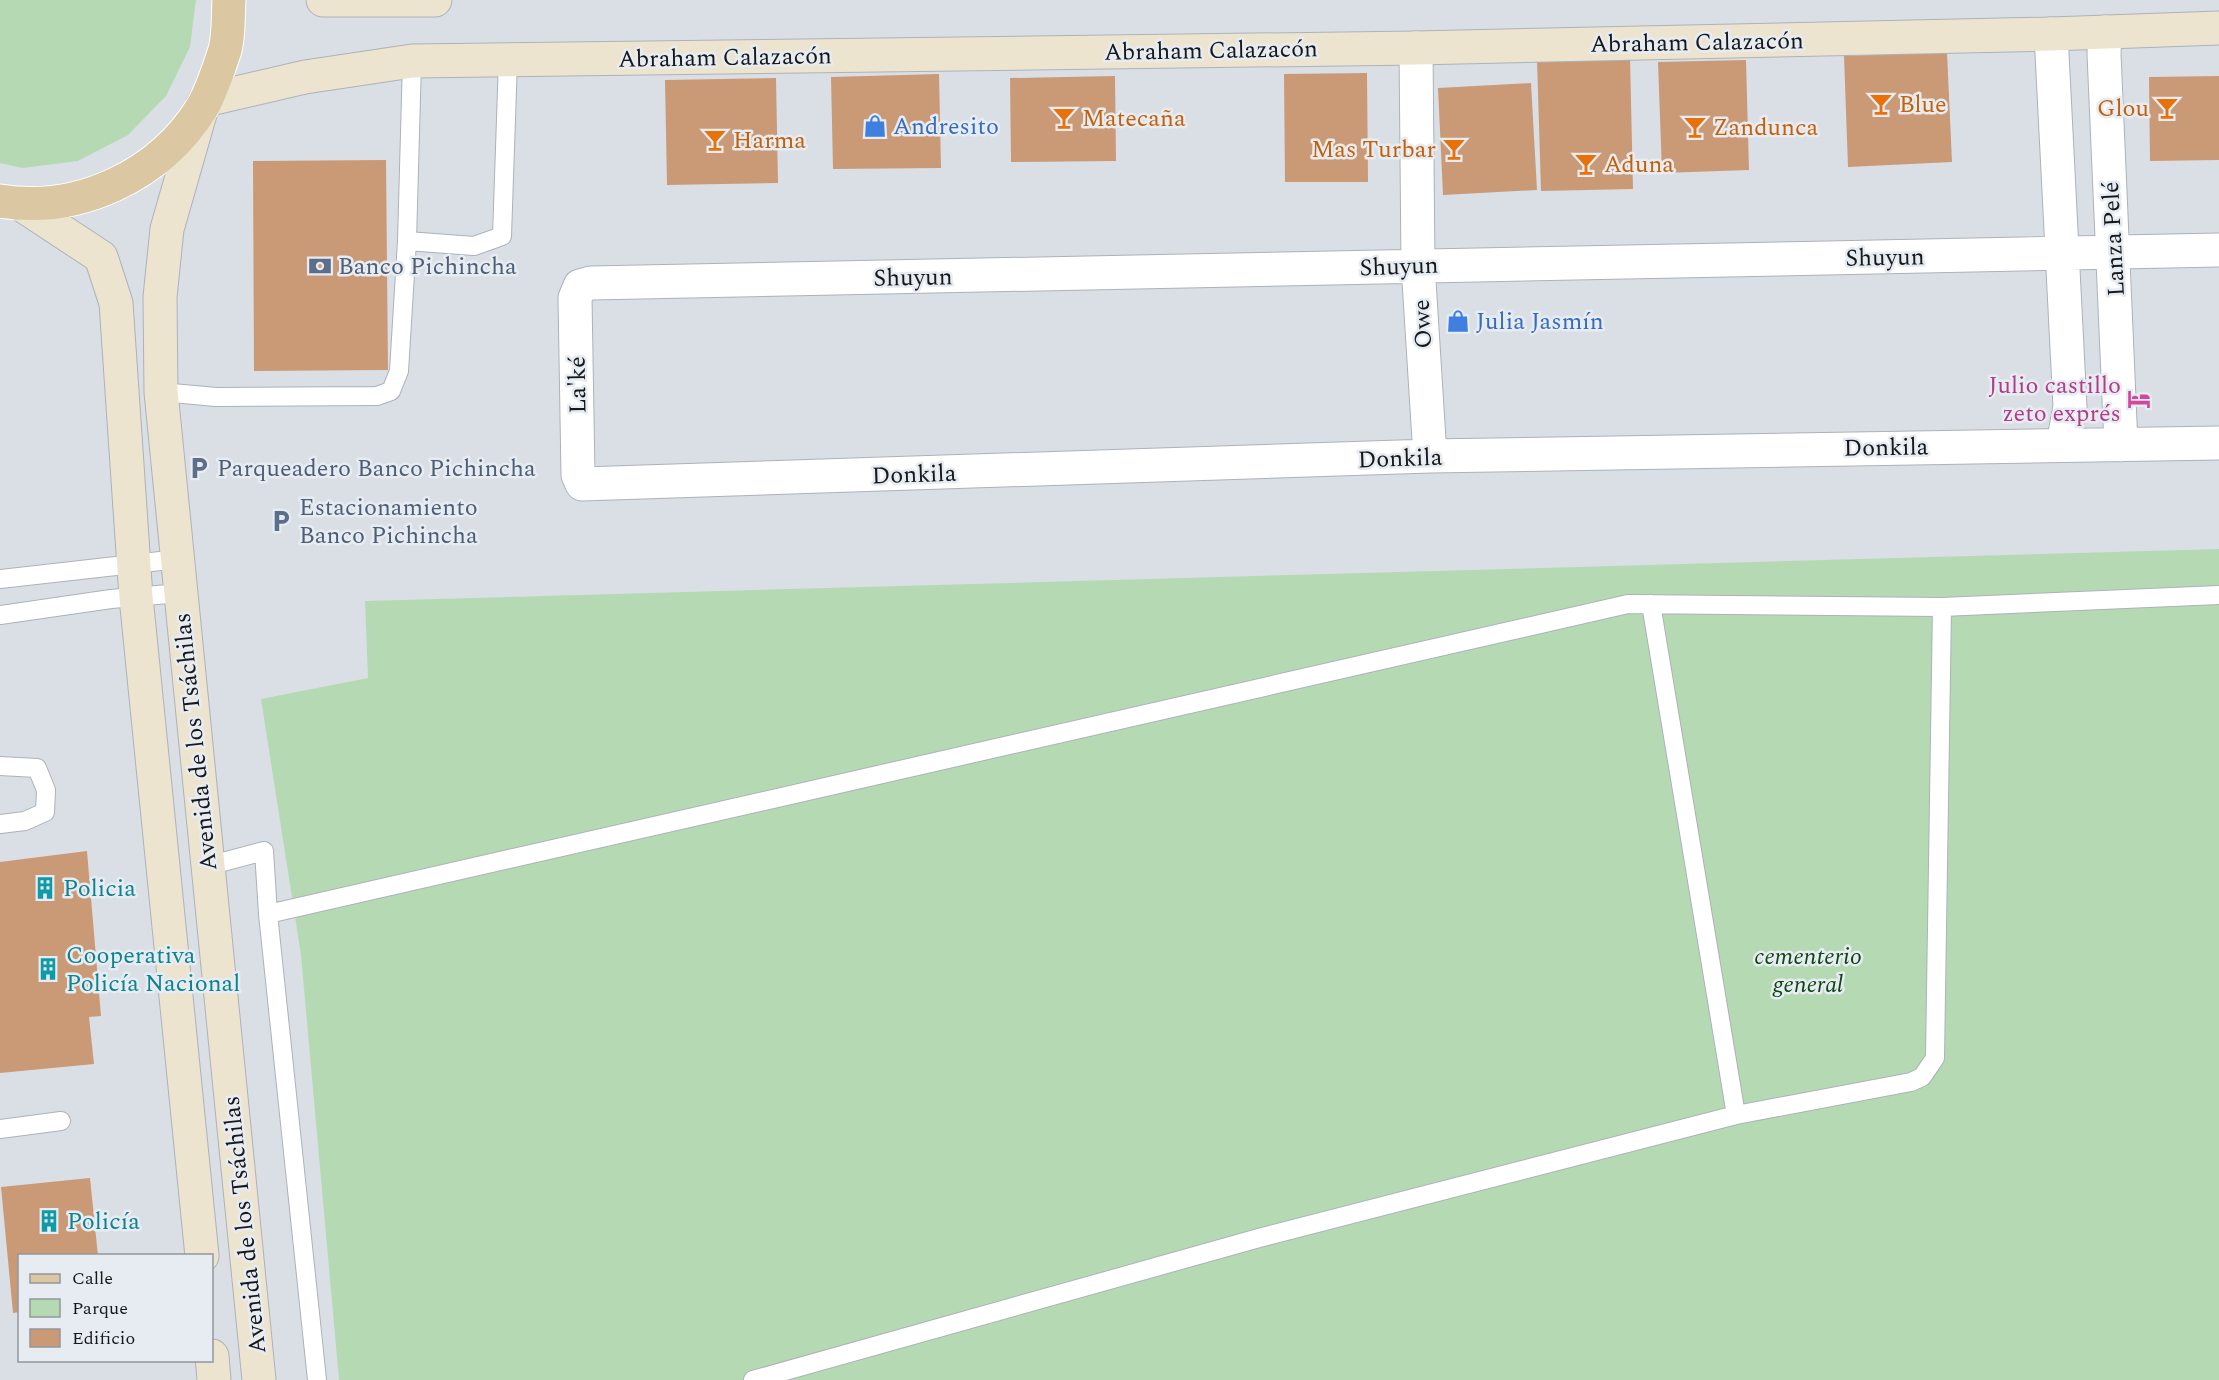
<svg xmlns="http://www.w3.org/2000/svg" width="2219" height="1380" viewBox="0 0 2219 1380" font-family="Spectral,serif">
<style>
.green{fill:#b5dab3}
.building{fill:#ca9a76}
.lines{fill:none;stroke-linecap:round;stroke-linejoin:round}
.lane-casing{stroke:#adb2b9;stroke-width:20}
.street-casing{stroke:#adb2b9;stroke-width:35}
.secondary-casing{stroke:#adb2b9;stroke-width:35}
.primary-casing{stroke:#fff;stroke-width:35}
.lane{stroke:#fff;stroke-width:18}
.street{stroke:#fff;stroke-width:33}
.secondary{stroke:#ede4d0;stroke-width:33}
.primary{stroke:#dbc8a2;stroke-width:33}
.labels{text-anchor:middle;stroke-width:5;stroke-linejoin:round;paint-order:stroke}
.street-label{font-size:24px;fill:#16181a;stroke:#e7ecf3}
.food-label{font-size:24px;fill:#c56008;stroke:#e7ecf3;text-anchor:start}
.shop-label{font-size:24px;fill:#366cbe;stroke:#e7ecf3;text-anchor:start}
.service-label{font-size:24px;fill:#4e5e75;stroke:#e7ecf3;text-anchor:start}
.hotel-label{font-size:24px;fill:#b23c85;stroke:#e7ecf3;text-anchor:end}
.culture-label{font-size:24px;fill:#0d838f;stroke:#e7ecf3;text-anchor:start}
.park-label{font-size:24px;font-style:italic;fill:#0b480f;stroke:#e7ecf3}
</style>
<rect width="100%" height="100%" fill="#dadfe6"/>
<path class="green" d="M0 0H196L190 47 166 96 128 135 78 161 22 168 0 163Z
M2219 549V1380H339L301 955 261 699 368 678 365 601Z"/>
<path class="building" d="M1947 52 1952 162 1848 167 1844 56Z
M1630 57 1633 189 1541 191 1537 60Z
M1746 60 1749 170 1662 173 1658 62Z
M1367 73 1368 182H1285L1284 74Z
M939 74 941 168 833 169 831 77Z
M1115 76 1116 161 1011 162 1010 78Z
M2219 76V160L2150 161 2149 77Z
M776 78 778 183 667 185 665 80Z
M1531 83 1537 190 1443 195 1438 88Z
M386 160 388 370 254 371 253 161Z
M87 851 101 1016 89 1017 94 1064 0 1073V862Z
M90 1178 98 1256H20V1312L13 1313 1 1187Z"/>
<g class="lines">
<g class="lane-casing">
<path id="lane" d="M407 241 474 246 502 236 508 60
M161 392 216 397 377 396 391 391 399 371 407 241 412 61
M0 579 178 559
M1651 604 1736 1115
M0 615 111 599 180 593
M0 766 37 768 46 790 45 812 25 821 0 824
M208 866 264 851 268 914 317 1380
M268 914 1628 604 1942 607 2219 595
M0 1129 61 1121
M753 1380 1259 1238 1736 1115 1911 1082 1922 1077 1935 1058 1942 607"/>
</g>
<g class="street-casing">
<path id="street" d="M2105 32 2104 54 2121 445
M2051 34 2070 407 2063 444
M1416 48 1418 265 1430 456
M2219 250 591 283 580 286 575 298 578 475 582 484 1430 456 2219 443"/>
</g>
<g class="secondary-casing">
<path id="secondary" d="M323 0H435
M206 100 305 77 412 61 1416 48 2051 34 2219 28
M202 107 167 229 160 297 161 392 259 1380
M22 205 101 257 116 303 136 597 202 1256
M212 1356 214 1380"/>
</g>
<g class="primary-casing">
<path id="primary" d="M0 201C79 214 161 175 203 106 212 90 219 68 225 50 229 35 228 16 229 0"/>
</g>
<use href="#lane" class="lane"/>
<use href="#street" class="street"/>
<use href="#secondary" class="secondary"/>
<use href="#primary" class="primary"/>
</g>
<defs>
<g id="bar-bare" transform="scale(1.8)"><path d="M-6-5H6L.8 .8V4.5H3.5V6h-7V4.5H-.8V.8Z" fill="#e8710a" stroke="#e7ecf3" stroke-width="2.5" paint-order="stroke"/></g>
<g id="shop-bare" transform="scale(1.8)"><path d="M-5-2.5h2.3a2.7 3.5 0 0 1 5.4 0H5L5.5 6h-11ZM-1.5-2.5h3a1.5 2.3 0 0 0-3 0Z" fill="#3f7fe0" stroke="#e7ecf3" stroke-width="2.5" paint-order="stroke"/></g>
<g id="bank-bare" transform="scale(1.8)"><path d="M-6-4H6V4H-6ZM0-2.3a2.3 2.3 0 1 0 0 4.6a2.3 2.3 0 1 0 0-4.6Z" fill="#5c6f8a" stroke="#e7ecf3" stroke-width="2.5" paint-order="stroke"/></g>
<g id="hotel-bare" transform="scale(1.8)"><path d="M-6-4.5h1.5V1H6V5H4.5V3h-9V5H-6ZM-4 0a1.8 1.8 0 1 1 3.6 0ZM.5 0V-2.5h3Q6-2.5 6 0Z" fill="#d1479c" stroke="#e7ecf3" stroke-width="2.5" paint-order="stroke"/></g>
<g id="parking-bare" transform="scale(1.8)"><path d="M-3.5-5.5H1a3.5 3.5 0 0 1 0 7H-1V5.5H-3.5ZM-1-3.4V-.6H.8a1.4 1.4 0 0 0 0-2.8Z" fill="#5c6f8a" stroke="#e7ecf3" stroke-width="2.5" paint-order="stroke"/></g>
<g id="building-bare" transform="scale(1.8)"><path d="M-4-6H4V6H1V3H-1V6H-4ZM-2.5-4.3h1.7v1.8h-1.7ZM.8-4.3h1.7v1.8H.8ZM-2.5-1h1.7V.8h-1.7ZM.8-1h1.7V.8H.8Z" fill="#0f9aa8" stroke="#e7ecf3" stroke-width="2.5" paint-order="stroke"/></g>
</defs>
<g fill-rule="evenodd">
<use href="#bar-bare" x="1881" y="104"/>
<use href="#bar-bare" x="2167" y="108"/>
<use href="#bar-bare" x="1064" y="118"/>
<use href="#shop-bare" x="875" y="126"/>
<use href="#bar-bare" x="1695" y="127"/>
<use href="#bar-bare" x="715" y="140"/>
<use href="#bar-bare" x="1454" y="149"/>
<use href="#bar-bare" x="1586" y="164"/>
<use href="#bank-bare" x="320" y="266"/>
<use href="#shop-bare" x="1458" y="321"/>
<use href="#hotel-bare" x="2139" y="399"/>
<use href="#parking-bare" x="199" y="468"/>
<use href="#parking-bare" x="281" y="521"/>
<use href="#building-bare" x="45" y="888"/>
<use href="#building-bare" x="48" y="969"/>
<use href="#building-bare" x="49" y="1221"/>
</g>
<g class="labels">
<g class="street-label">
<text transform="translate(1697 42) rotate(-1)" y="8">Abraham Calazacón</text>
<text transform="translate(1211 50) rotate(-1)" y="8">Abraham Calazacón</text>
<text transform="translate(725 57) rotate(-1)" y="8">Abraham Calazacón</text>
<text transform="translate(2113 239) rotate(-93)" y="8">Lanza Pelé</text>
<text transform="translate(1885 257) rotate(-1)" y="8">Shuyun</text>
<text transform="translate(1399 266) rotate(-2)" y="8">Shuyun</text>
<text transform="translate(913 277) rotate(-1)" y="8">Shuyun</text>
<text transform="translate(1422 324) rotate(-93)" y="8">Owe</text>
<text transform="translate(577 385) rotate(-91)" y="8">La'ké</text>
<text transform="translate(1886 447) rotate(-1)" y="8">Donkila</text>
<text transform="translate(1400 458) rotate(-2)" y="8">Donkila</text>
<text transform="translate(914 474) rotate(-2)" y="8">Donkila</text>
<text transform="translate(195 742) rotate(-96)" y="8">Avenida de los Tsáchilas</text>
<text transform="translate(244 1225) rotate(-96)" y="8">Avenida de los Tsáchilas</text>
</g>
<g class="food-label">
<text x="1899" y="112">Blue</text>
<text x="2149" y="116" text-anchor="end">Glou</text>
<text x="1082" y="126">Matecaña</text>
<text x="1713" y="135">Zandunca</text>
<text x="733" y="148">Harma</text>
<text x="1436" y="157" text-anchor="end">Mas Turbar</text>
<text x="1604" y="172">Aduna</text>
</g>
<g class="shop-label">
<text x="893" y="134">Andresito</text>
<text x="1476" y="329">Julia Jasmín</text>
</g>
<g class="service-label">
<text x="338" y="274">Banco Pichincha</text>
<text x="217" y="476">Parqueadero Banco Pichincha</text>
<text x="299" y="515">Estacionamiento<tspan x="299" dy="28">Banco Pichincha</tspan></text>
</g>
<g class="hotel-label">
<text x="2121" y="393">Julio castillo<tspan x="2121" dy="28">zeto exprés</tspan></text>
</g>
<g class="culture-label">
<text x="63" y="896">Policia</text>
<text x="66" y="963">Cooperativa<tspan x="66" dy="28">Policía Nacional</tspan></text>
<text x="67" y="1229">Policía</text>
</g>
<g class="park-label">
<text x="1808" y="964">cementerio<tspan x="1808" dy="28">general</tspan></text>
</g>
</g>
<rect x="18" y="1254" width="195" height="108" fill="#e7ecf3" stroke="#93979c" stroke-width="1.5"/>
<rect x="30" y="1274" width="30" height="9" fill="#dbc8a2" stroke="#93979c" stroke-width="1.5"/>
<text x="72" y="1284" font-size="18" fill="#16181a">Calle</text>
<rect x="30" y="1299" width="30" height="18" fill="#b5dab3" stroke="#93979c" stroke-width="1.5"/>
<text x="72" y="1314" font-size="18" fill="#16181a">Parque</text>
<rect x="30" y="1329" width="30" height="18" fill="#ca9a76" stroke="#93979c" stroke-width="1.5"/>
<text x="72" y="1344" font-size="18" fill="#16181a">Edificio</text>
</svg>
